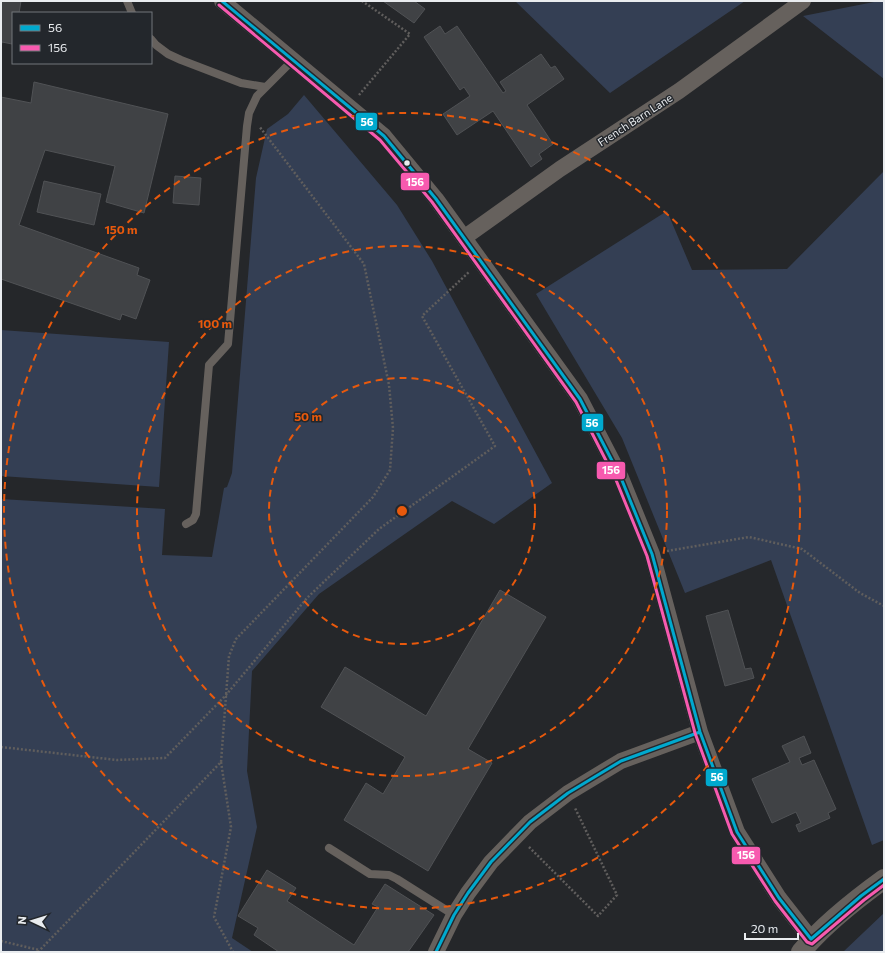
<svg xmlns="http://www.w3.org/2000/svg" width="885" height="953" viewBox="0 0 885 953" font-family="Commissioner,sans-serif">
<style>
.green{fill:#343f54}
.building{fill:#404245;stroke:#505255}
.lines{fill:none;stroke-linecap:round;stroke-linejoin:round}
.path{stroke:#605e5d;stroke-width:2.5;stroke-dasharray:2 2;stroke-linecap:butt}
.service{stroke:#66615d;stroke-width:8}
.minor{stroke:#66615d;stroke-width:16}
.tertiary{stroke:#66615d;stroke-width:20}
.bus-1-casing{stroke:#23272c;stroke-width:6}
.bus-2-casing{stroke:#23272c;stroke-width:6}
.bus-1{stroke:#00a9ce;stroke-width:3}
.bus-2{stroke:#f75aaf;stroke-width:3}
.ring{fill:none;stroke:#e8590c;stroke-width:2;stroke-dasharray:7 5}
.bus-dot{fill:#e9ecef;stroke:#23272c;stroke-width:1.5}
.labels{text-anchor:middle;stroke-width:3;stroke-linejoin:round;paint-order:stroke}
.street-label{font-size:11px;fill:#e9ecef;stroke:#23272c}
.centre{fill:#e8590c;stroke:#23272c;stroke-width:2}
.ring-label{font-size:12px;text-anchor:middle;font-weight:bold;fill:#e8590c;stroke:#23272c;stroke-width:3;stroke-linejoin:round;paint-order:stroke}
.line-badge{stroke:#23272c;stroke-width:1.5}
.badge-label{font-size:11px;text-anchor:middle;font-weight:bold;fill:#fff}
</style>
<rect width="100%" height="100%" fill="#25272a"/>
<path class="green" d="M515 1H745L610 93Z
M879 1H884V79L803 16Z
M304 95 397 205 432 261 552 483 494 524 452 501 319 594 252 671 247 771 257 827 232 938 253 952H1V499L165 509 162 555 212 557 224 488 227 487 232 473 256 178 267 129 288 114Z
M884 171V840L872 845 771 560 685 593 622 438 536 294 667 211 692 270 787 269Z
M1 330 169 342 159 487 1 476Z
M884 913V952H843Z"/>
<path class="building" d="M1 1H21L19 13H13V38L12 44 2 42 1 46Z
M383 1H414L425 9 414 23Z
M440 26 445 34 457 26 503 93 506 91 500 82 541 54 551 68 555 66 564 79 527 105 553 144 539 154 542 159 531 167 493 111 457 135 443 114 470 96 464 87 460 90 424 37Z
M34 82 168 114 144 213 106 202 115 166 45 150 19 225 139 268 137 275 150 280 136 319 122 314 120 320 1 279V97L31 103Z
M175 176 201 178 199 205 173 203Z
M44 181 101 194 94 225 37 212Z
M500 590 546 617 468 749 492 763 428 871 344 820 366 783 383 794 405 757 321 707 345 667 426 716Z
M728 610 745 669 751 668 754 678 725 686 706 616Z
M804 736 811 753 799 758 802 765 814 760 836 809 828 813 830 818 799 832 796 825 801 823 796 812 772 823 752 779 790 762 782 746Z
M267 870 296 888 287 901 354 945 378 907 372 904 385 884 434 915 408 952H279L254 935 258 928 238 916Z"/>
<g class="lines">
<path class="path" d="M359 95 410 34 362 1
M667 551 749 537 802 549 860 593 884 606
M1 747 117 760 165 758 226 695 307 598 379 529 495 446 422 316 469 272
M221 762 231 827 214 917 233 952
M529 847 598 916 617 895 575 808
M1 941 39 950
M38 952 221 762 229 656 236 639 373 497 390 470 393 428 389 385 364 264 259 126"/>
<path class="service" d="M127 1 132 13
M151 39 156 45 168 54 181 60 241 83 265 87
M186 524 193 520 196 514 209 365 228 344 247 126 249 113 257 96 293 60
M329 848 370 874 389 875 397 879 454 915"/>
<path class="minor" d="M222 1 384 136 436 199 580 399 621 478 652 554 700 732 737 832 779 898 811 939
M465 237 560 169 679 91 803 1
M436 952 454 915 468 893 491 862 530 822 568 793 621 761 700 732"/>
<path class="tertiary" d="M801 952C824 924 855 900 884 879"/>
<g class="bus-1-casing">
<path id="bus-1" d="M222 1 384 136 436 199 580 399 621 478 652 554 700 732 737 832 779 898 811 939
M811 939 861 896 884 879
M436 952 454 915 468 893 491 862 530 822 568 793 621 761 700 732"/>
</g>
<g class="bus-2-casing">
<path id="bus-2" d="M219 5 380 140 432 202 576 402 616 480 647 556 695 733 732 834 775 901 807 942 812 944 864 900 884 885"/>
</g>
<use href="#bus-1" class="bus-1"/>
<use href="#bus-2" class="bus-2"/>
</g>
<g class="ring">
<circle cx="402" cy="511" r="133"/>
<circle cx="402" cy="511" r="265"/>
<circle cx="402" cy="511" r="398"/>
</g>
<circle class="bus-dot" cx="407" cy="163" r="3.5"/>
<g class="labels">
<g class="street-label">
<text transform="translate(635 120) rotate(-33)" y="4">French Barn Lane</text>
</g>
</g>
<circle cx="402" cy="511" r="6" class="centre"/>
<g class="ring-label">
<text x="121" y="234">150 m</text>
<text x="215" y="328">100 m</text>
<text x="308" y="421">50 m</text>
</g>
<g class="line-badge">
<rect x="355" y="112" width="23" height="19" rx="4" fill="#00a9ce"/>
<rect x="400" y="172" width="30" height="19" rx="4" fill="#f75aaf"/>
<rect x="581" y="413" width="23" height="19" rx="4" fill="#00a9ce"/>
<rect x="596" y="461" width="30" height="19" rx="4" fill="#f75aaf"/>
<rect x="705" y="768" width="23" height="19" rx="4" fill="#00a9ce"/>
<rect x="731" y="846" width="30" height="19" rx="4" fill="#f75aaf"/>
</g>
<g class="badge-label">
<text x="367" y="126">56</text>
<text x="415" y="186">156</text>
<text x="592" y="427">56</text>
<text x="611" y="474">156</text>
<text x="717" y="781">56</text>
<text x="746" y="859">156</text>
</g>
<rect width="885" height="953" fill="none" stroke="#e9ecef" stroke-width="4"/>
<rect x="12" y="12" width="140" height="52" fill="#23272c" stroke="#72767a"/>
<rect x="20" y="25" width="20" height="6" fill="#00a9ce" stroke="#72767a"/>
<text x="48" y="32" font-size="12" fill="#e9ecef">56</text>
<rect x="20" y="45" width="20" height="6" fill="#f75aaf" stroke="#72767a"/>
<text x="48" y="52" font-size="12" fill="#e9ecef">156</text>
<g transform="translate(32 921) rotate(274)" stroke="#23272c" stroke-width="3" paint-order="stroke">
<path d="M0-3L7 15L0 10L-7 15Z" fill="#e9ecef"/>
<text y="-6" font-size="11" font-weight="bold" text-anchor="middle" fill="#e9ecef">N</text>
</g>
<path d="M745 933v6h53v-6" fill="none" stroke="#e9ecef" stroke-width="2"/>
<text x="751" y="933" font-size="12" fill="#e9ecef" stroke="#23272c" stroke-width="3" paint-order="stroke">20 m</text>
</svg>
